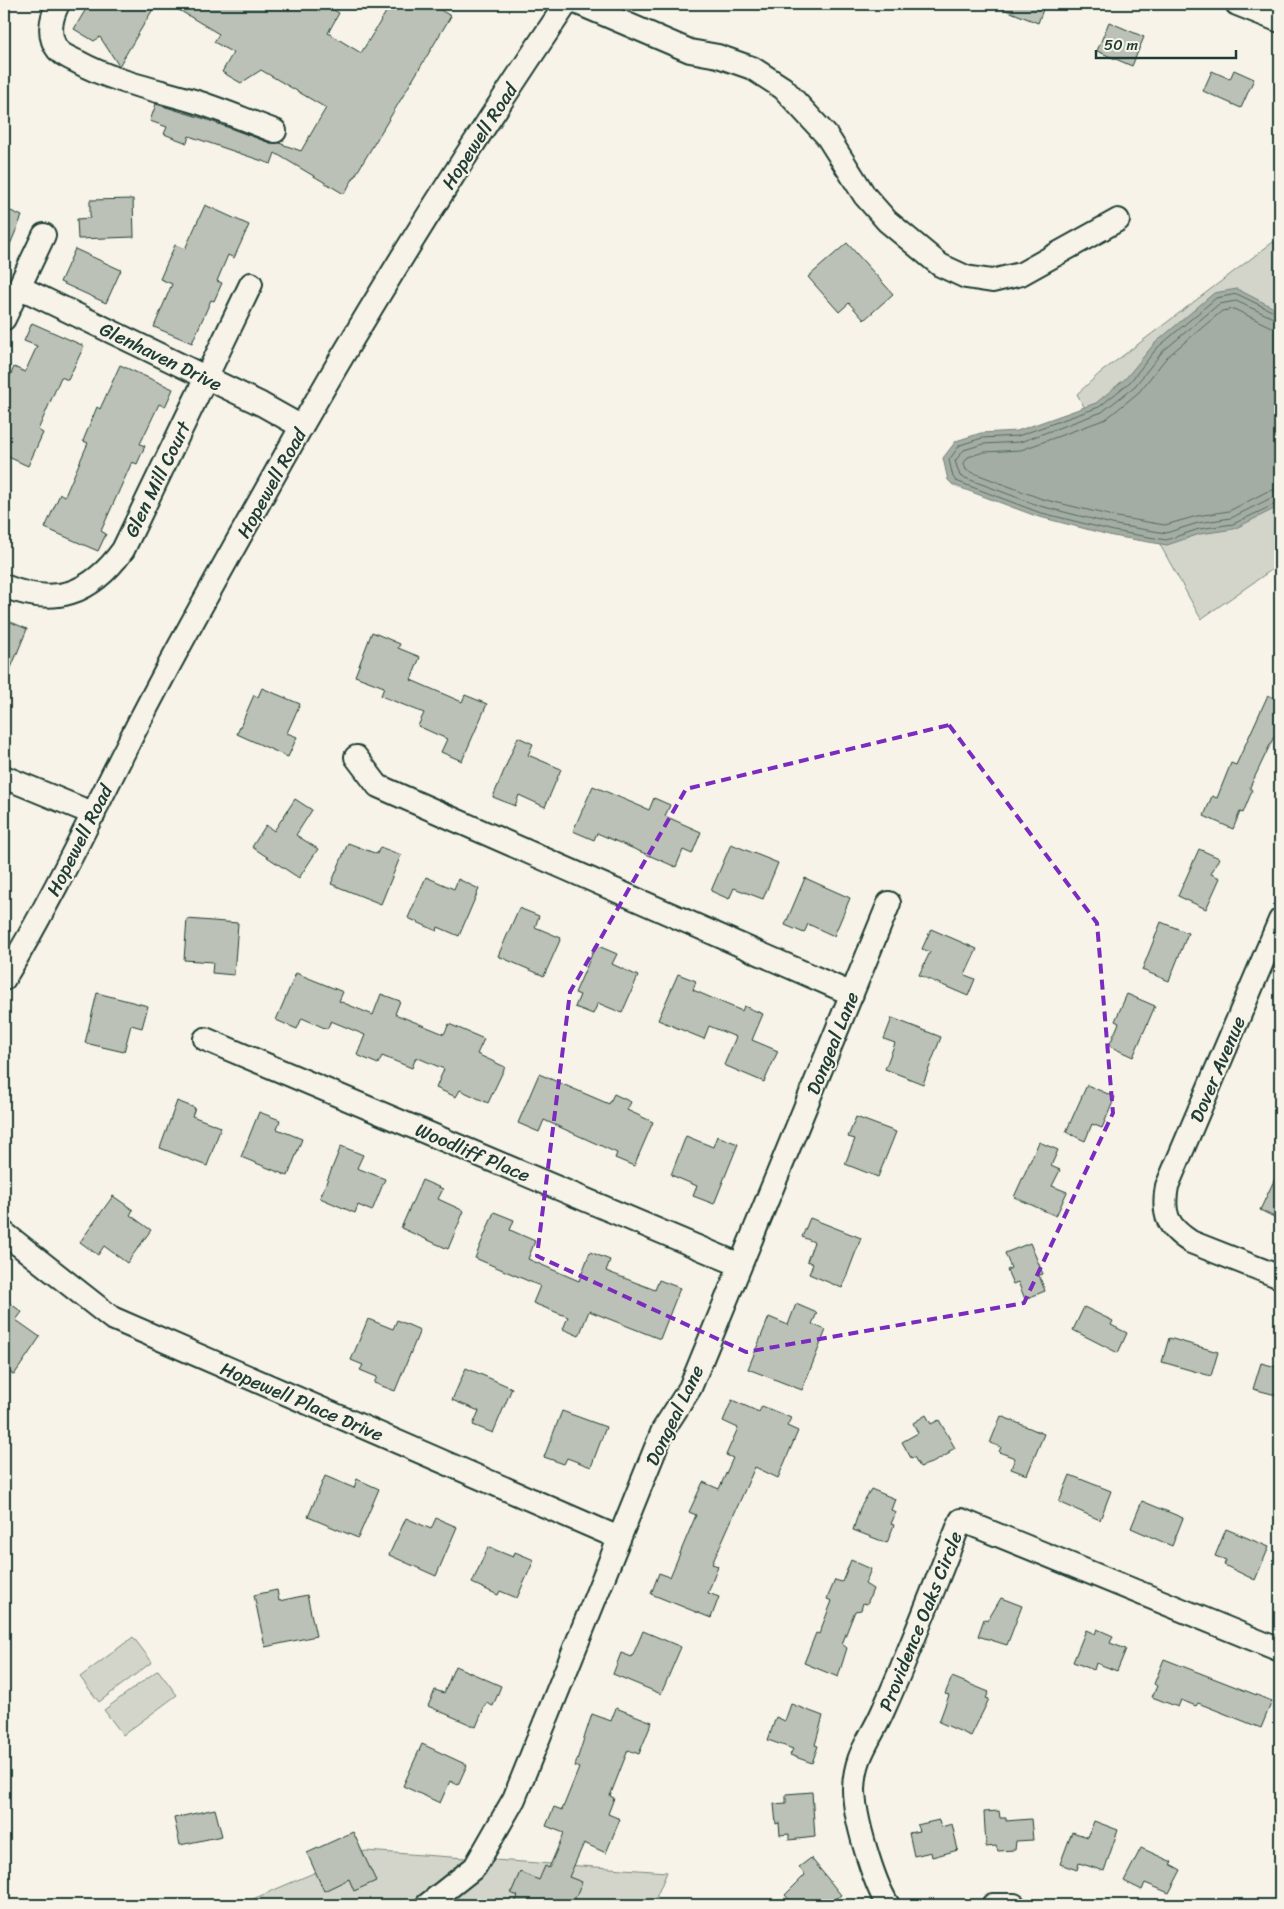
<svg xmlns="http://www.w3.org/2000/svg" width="1284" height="1909" viewBox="0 0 1284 1909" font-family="Sriracha,sans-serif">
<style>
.green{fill:#d3d5ca;stroke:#79897f}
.water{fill:#a4ada3;stroke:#6f8077}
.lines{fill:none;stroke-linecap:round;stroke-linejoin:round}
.shore{stroke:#546a60;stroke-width:1}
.building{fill:#bbc1b6;stroke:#1f3d34}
.minor-casing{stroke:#1f3d34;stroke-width:26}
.minor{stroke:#f7f3e8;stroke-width:22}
.marked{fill:none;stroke:#7b2cbf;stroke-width:4;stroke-dasharray:10 6;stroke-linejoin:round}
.labels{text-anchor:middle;stroke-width:4;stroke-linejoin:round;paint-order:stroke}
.street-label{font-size:19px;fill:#1f3d34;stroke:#f7f3e8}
</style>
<rect width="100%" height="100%" fill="#f7f3e8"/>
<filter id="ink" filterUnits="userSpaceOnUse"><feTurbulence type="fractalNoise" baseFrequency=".02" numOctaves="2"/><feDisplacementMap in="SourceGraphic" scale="10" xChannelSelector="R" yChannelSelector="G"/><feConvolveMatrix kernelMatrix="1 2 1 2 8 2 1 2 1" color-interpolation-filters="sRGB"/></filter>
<g filter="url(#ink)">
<path class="green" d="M1273 242 1280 245V564L1201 619 1077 394 1100 373Z
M133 1637 152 1662 99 1702 80 1677Z
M158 1670 177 1695 123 1735 104 1710Z
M365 1851 667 1872 653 1905H239Z"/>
<path class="water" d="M1237 289 1280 311V506L1234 529 1200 534 1167 545 1113 536 1036 516 953 485 948 480 943 458 956 441 981 433 1017 431 1096 403 1126 378 1154 344 1214 293Z"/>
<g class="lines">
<path class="shore" d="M1280 315 1237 294 1216 298 1157 348 1130 382 1099 407 1018 436 982 438 960 445 949 460 953 477 956 481 1038 512 1114 531 1166 540 1199 529 1233 524 1280 502
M1280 321 1236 301 1219 304 1162 352 1135 386 1102 412 1020 442 983 444 964 450 955 461 960 476 1040 506 1116 525 1166 533 1198 523 1231 518 1269 499 1280 496
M1280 329 1271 327 1234 309 1222 311 1167 357 1139 392 1106 419 1021 450 984 452 968 457 964 463 966 470 1042 499 1117 517 1165 525 1197 516 1229 511 1266 492 1280 488"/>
</g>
<path class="building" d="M89 4H156L119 66 100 37 94 41 74 29Z
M169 4H323L339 13 328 33 361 53 391 4H430L451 16 344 194 275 153 271 164 189 136 187 143 164 134 167 127 150 121 156 104 205 119 270 143H279L301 151 326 108 261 70 241 83 222 72 233 53 214 42 219 34Z
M991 4H1045L1038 23Z
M1109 22 1144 37 1132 66 1097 51Z
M1234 70 1254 79 1241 108 1203 91 1212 71 1230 79Z
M133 199 134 237 78 239 77 219 90 218V200Z
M205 205 249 225 234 258 228 255 217 281 222 283 214 301 211 300 192 343 154 327 172 284 160 279 175 245 185 249Z
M4 208 22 216 4 259Z
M847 243 893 294 864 320 849 303 839 312 808 277Z
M75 249 121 270 106 303 60 282Z
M32 323 84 346 68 380 61 377 38 430 43 433 28 466 4 455V415L8 405 4 403V390L14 367 25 372 37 346 24 341Z
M120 365 173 389 165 407 159 404 140 444 145 446 137 464 132 462 101 531 106 534 98 551 45 528 60 494 65 496 88 443 83 441 97 407 100 409Z
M4 619 27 629 4 685Z
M372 632 400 644 398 648 420 657 411 680 462 702 465 695 487 704 462 761 441 752 447 739 418 726 424 713 381 696 384 687 355 676Z
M262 688 300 704 287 733 297 737 288 757 237 734 254 695 258 697Z
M1268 695 1280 701V724L1250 787 1252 791 1243 813 1240 812 1233 829 1204 816 1212 796 1217 798 1231 763 1236 765Z
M518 737 533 744 528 755 561 769 545 807 519 795 515 806 493 797Z
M593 786 649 810 654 798 670 805 665 816 701 832 692 854 683 850 676 867 597 833 594 840 573 831Z
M295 799 312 810 296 835 318 849 299 878 252 847 266 825 274 831Z
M348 843 377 854 380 847 401 855 381 904 331 884Z
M731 844 778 863 763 899 734 888 729 899 711 891Z
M1199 849 1219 858 1211 874 1220 878 1206 909 1178 896Z
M426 877 454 889 458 879 479 889 459 936 438 927 437 931 408 918Z
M805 878 850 898 834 936 808 924 804 933 785 925Z
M519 908 539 916 535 927 561 938 544 976 498 956Z
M187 919 238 923 234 975 212 973 213 962 184 960Z
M1161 922 1188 933 1169 981 1142 970Z
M931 929 977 949 965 975 975 979 968 996 919 975 930 952 922 949Z
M596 945 617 954 612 964 638 976 622 1013 598 1003 593 1014 575 1007 580 995 575 993Z
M296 973 343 992 339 1001 373 1015 381 994 400 1001 395 1014 444 1034 449 1024 484 1039 477 1054 505 1067 488 1103 460 1090 456 1097 436 1088 444 1069 416 1057 412 1068 382 1056 378 1064 357 1055 365 1035 331 1021 327 1029 302 1018 297 1029 276 1020Z
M678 974 696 981 693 990 742 1011 744 1006 763 1014 752 1040 778 1051 764 1082 724 1065 736 1037 709 1026 704 1039 658 1020Z
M97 993 148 1006 142 1028 131 1025 124 1052 85 1043Z
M1127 994 1155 1006 1133 1057 1109 1046 1119 1023 1115 1021Z
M892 1018 941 1037 923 1084 885 1069 895 1043 884 1039Z
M539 1074 609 1104 614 1094 631 1102 627 1110 653 1122 634 1166 615 1158 617 1153 544 1120 539 1132 518 1123Z
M1087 1085 1115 1097 1102 1128 1092 1124 1085 1141 1066 1132Z
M177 1101 195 1108 192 1116 221 1127 207 1166 160 1148Z
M259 1112 280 1120 277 1129 302 1139 288 1176 241 1157Z
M856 1117 896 1132 878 1177 845 1164 855 1139 848 1137Z
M686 1136 713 1147 717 1136 738 1144 714 1204 693 1196 697 1186 671 1175Z
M1039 1142 1058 1150 1051 1166 1060 1170 1052 1186 1067 1192 1056 1216 1014 1197Z
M341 1146 363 1155 357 1168 385 1179 372 1211 358 1205 355 1213 320 1198Z
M1280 1168V1220L1260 1210Z
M422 1180 443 1189 438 1199 464 1211 448 1249 401 1228Z
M113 1196 133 1210 130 1215 151 1230 127 1263 104 1246 98 1255 80 1242Z
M494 1212 514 1220 510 1230 535 1241 528 1259 579 1281 590 1252 610 1260 606 1271 655 1290 659 1280 680 1288 660 1339 589 1311 579 1336 563 1329 568 1317 533 1303 540 1286 475 1258Z
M810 1218 861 1238 842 1288 809 1274 813 1264 807 1261 814 1242 802 1237Z
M1030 1243 1043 1274 1039 1275 1045 1291 1025 1299 1018 1282 1013 1284 1007 1270 1011 1268 1005 1253Z
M4 1299 22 1312 16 1320 40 1337 14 1375 4 1368Z
M796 1304 817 1313 812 1324 826 1330 802 1390 748 1369 769 1317 788 1325Z
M1084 1307 1113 1321 1111 1325 1127 1333 1118 1353 1073 1330Z
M368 1319 393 1329 397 1320 420 1330 395 1391 374 1383 377 1377 360 1370 363 1365 351 1360Z
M1169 1338 1218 1352 1211 1376 1162 1362Z
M1261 1363 1280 1368V1396L1253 1389Z
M466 1368 512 1388 493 1433 473 1425 479 1411 452 1400Z
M732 1400 759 1412 762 1406 791 1418 787 1426 798 1431 778 1478 755 1467 712 1564 718 1566 708 1593 719 1597 711 1618 651 1594 659 1573 670 1577 696 1515 689 1512 703 1482 719 1489 733 1458 726 1455 738 1428 723 1421Z
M562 1411 606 1427 591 1467 567 1458 564 1464 544 1457Z
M926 1415 931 1424 939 1420 955 1448 948 1452 950 1453 934 1462 920 1467 914 1457 911 1458 902 1442 918 1433 913 1423Z
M1001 1416 1044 1434 1027 1475 1011 1469 1015 1458 999 1452 1001 1447 990 1443Z
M1070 1475 1111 1491 1100 1520 1059 1502Z
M325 1476 354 1488 357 1479 379 1489 358 1538 308 1517Z
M871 1489 895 1499 891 1510 896 1512 891 1524 894 1525 887 1543 853 1530 860 1508Z
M1142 1501 1183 1518 1172 1546 1131 1528Z
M406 1518 431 1529 436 1518 457 1527 436 1576 389 1555Z
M1226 1529 1269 1547 1255 1580 1224 1565 1226 1560 1215 1556Z
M488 1547 513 1557 515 1552 534 1560 517 1598 500 1591 498 1595 472 1583Z
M851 1560 871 1569 865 1584 873 1589 867 1604 863 1603 861 1610 855 1611 842 1644 847 1648 838 1677 804 1663 816 1633 819 1634 832 1601 827 1599 835 1580 842 1582Z
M277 1590 279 1601 307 1595 316 1636 265 1647 254 1595Z
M1001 1598 1022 1606 1007 1645 978 1636 984 1619 988 1620Z
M1097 1629 1113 1636 1110 1643 1126 1649 1117 1671 1096 1663 1094 1670 1073 1662 1086 1630 1095 1634Z
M643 1631 681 1647 661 1694 613 1674 621 1653 632 1657Z
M1164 1659 1272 1701 1261 1728 1198 1703 1196 1706 1181 1700 1178 1707 1152 1697 1157 1686 1154 1684Z
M455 1666 501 1686 493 1706 486 1703 476 1727 428 1706 435 1690 444 1693Z
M952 1677 989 1692 986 1698 989 1699 971 1736 939 1722 949 1695 945 1694Z
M791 1704 823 1716 815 1745 818 1746 812 1763 790 1755 793 1749 768 1740 776 1717 785 1721Z
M616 1708 652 1722 639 1754 628 1750 610 1796 614 1798 608 1814 620 1819 606 1853 584 1843 569 1877 582 1882 572 1905H514L518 1896 511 1893 520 1872 539 1880 545 1866 549 1868 564 1833 546 1826 554 1807 562 1810 579 1768 575 1766 592 1714 611 1721Z
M422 1744 467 1765 458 1785 450 1781 440 1803 403 1786Z
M812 1792 815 1837 789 1840V1834L780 1835 779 1823 776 1824 774 1804 786 1803V1794Z
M215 1809 222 1836 180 1845 174 1818Z
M999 1811 1000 1818H1006V1821L1031 1819 1033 1840 1016 1841 1015 1850 998 1851 996 1846 986 1847 984 1812Z
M939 1820 941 1827 952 1824 958 1850 932 1857 931 1852 914 1856 909 1833 919 1831 917 1825Z
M1094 1821 1118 1830 1104 1871 1079 1863 1077 1870 1060 1864 1072 1832 1088 1837Z
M353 1832 376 1881 354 1891 349 1879 324 1891 307 1853Z
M1141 1848 1172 1862 1170 1864 1181 1870 1169 1893 1145 1883 1142 1890 1124 1881Z
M811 1858 841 1895 828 1905H794L785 1895 805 1875 799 1867Z"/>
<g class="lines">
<g class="minor-casing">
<path id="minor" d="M58 4C51 18 47 36 58 50 62 55 72 59 78 62 116 83 159 90 200 103 225 111 250 122 275 131
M580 4 690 51 718 56 752 68 783 88 827 136 865 196 887 221 940 265 966 277 992 281 1021 274 1118 220
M1237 4 1280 21
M19 287 261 404 302 427
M4 319 44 235
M4 586C55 607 91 594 123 550L251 284
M356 757 378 786 852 994
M4 777 94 814
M1280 920 1167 1186C1162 1214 1167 1227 1191 1242L1280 1277
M4 979C50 903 88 823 128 744 171 658 219 574 266 490 358 323 459 162 566 4
M205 1039 740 1265
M4 1233 112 1318 619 1538
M427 1905 475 1867 514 1799 663 1430 690 1388 889 903
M888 1905C873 1881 854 1817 854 1789 855 1754 870 1741 883 1711 911 1649 935 1584 961 1520L1280 1650
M993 1905H1014"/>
</g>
<use href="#minor" class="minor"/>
</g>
</g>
<path class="marked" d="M949 725 1097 923 1113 1113 1024 1303 746 1352 537 1256 570 992 686 789Z"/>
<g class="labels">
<g class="street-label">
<text transform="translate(479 136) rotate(-57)" y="7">Hopewell Road</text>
<text transform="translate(161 356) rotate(26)" y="7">Glenhaven Drive</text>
<text transform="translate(157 479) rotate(-64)" y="7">Glen Mill Court</text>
<text transform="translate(271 483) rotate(-61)" y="7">Hopewell Road</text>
<text transform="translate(79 840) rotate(-63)" y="7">Hopewell Road</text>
<text transform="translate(832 1043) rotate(-68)" y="7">Dongeal Lane</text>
<text transform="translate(1217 1069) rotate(-67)" y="7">Dover Avenue</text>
<text transform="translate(473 1152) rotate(23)" y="7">Woodliff Place</text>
<text transform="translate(302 1401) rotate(23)" y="7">Hopewell Place Drive</text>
<text transform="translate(674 1415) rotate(-64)" y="7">Dongeal Lane</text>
<text transform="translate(920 1621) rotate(-68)" y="7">Providence Oaks Circle</text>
</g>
</g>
<rect width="1284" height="1909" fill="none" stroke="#f7f3e8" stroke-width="20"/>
<rect x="10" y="10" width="1264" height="1889" fill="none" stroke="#1f3d34" stroke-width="2" filter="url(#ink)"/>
<path d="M1096 50v8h140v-8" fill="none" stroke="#1f3d34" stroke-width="2.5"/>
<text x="1104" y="50" font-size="15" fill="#1f3d34" stroke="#f7f3e8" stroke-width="4" paint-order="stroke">50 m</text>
</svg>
